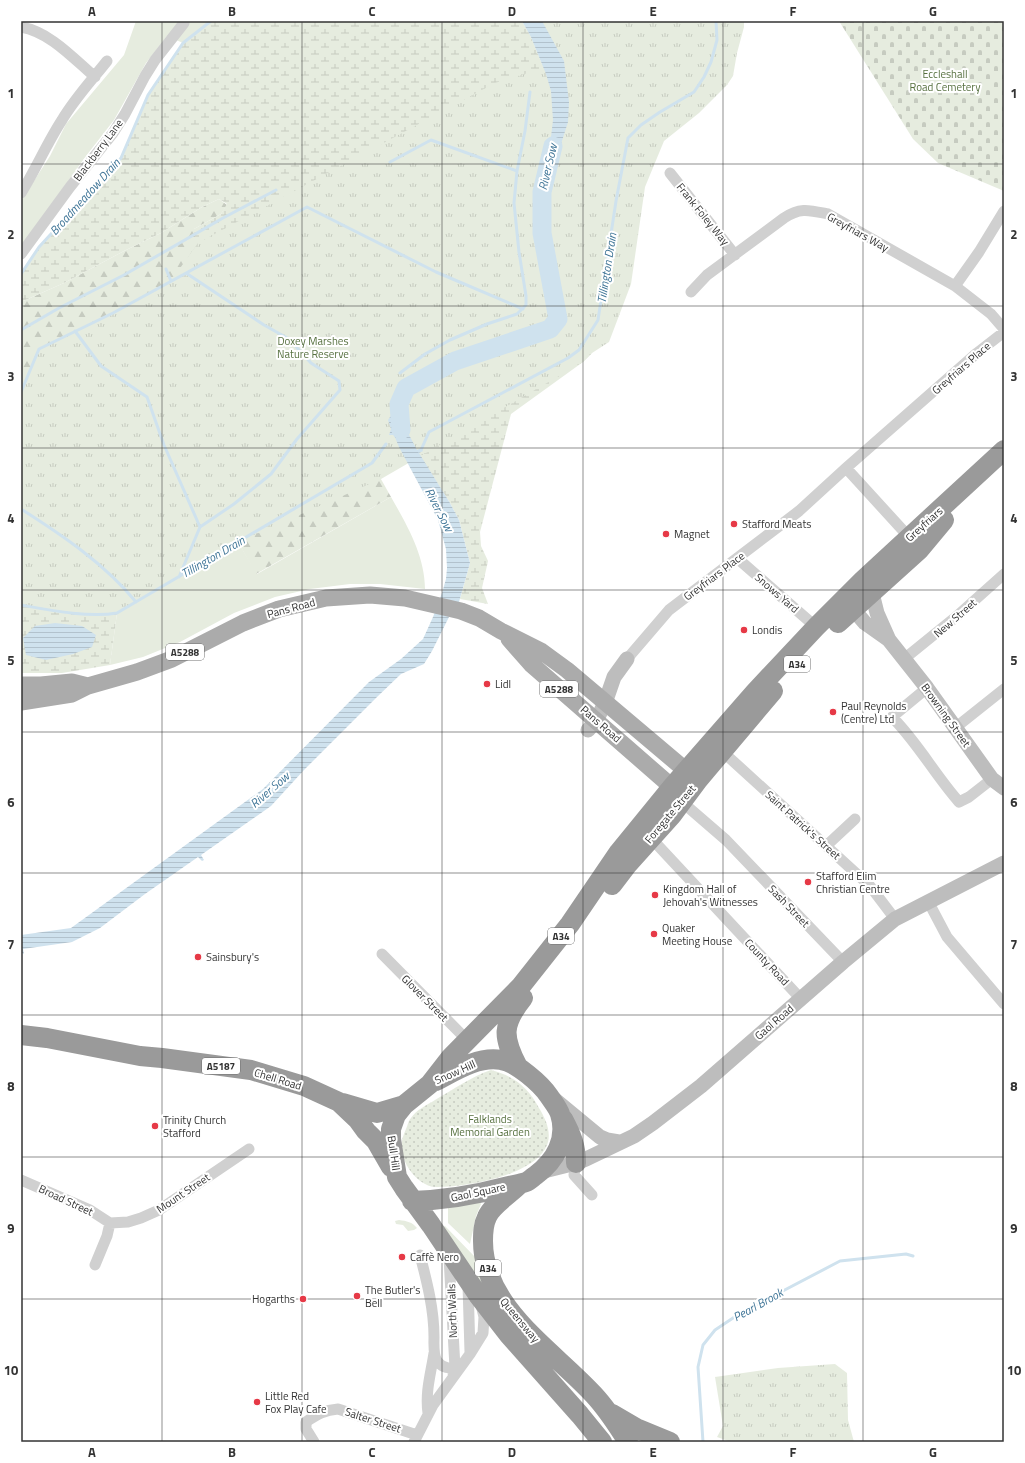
<svg xmlns="http://www.w3.org/2000/svg" width="1025" height="1463" viewBox="0 0 1025 1463" font-family="'Titillium Web',sans-serif">
<style>
.grass{fill:#e6ecdf}
.forest{fill:url(#forest-firs)}
.wetland{fill:url(#wetland-marsh)}
.cemetery{fill:url(#cemetery-stones)}
.park{fill:url(#park-tufts)}
.garden{fill:url(#garden-dots)}
.water{fill:url(#water-rules)}
.lines{fill:none;stroke-linecap:round;stroke-linejoin:round}
.stream{stroke:#cfe2ee;stroke-width:3}
.river{stroke:#cfe2ee;stroke-width:19}
.street{stroke:#d0d0d0;stroke-width:11}
.secondary{stroke:#bdbdbd;stroke-width:15}
.primary{stroke:#ababab;stroke-width:17}
.highway{stroke:#9a9a9a;stroke-width:20}
.grid{fill:none;stroke:#333;stroke-width:1;stroke-opacity:0.55}
.poi-dot{fill:#e63946;stroke:#fff;stroke-width:1.5}
.labels{text-anchor:middle;stroke-width:4;stroke-linejoin:round;paint-order:stroke}
.shield{fill:#fff;stroke:#707070;stroke-width:1}
.shield-label{font-size:10px;font-weight:bold;fill:#333}
.park-label{font-size:11px;fill:#56703f;stroke:#fff}
.street-label{font-size:11px;fill:#333;stroke:#fff}
.poi-label{font-size:11px;fill:#333;stroke:#fff;text-anchor:start}
.water-label{font-size:12px;font-style:italic;fill:#3f7597;stroke:#fff}
.neatline{fill:none;stroke:#333;stroke-width:1.5}
.grid-label{font-size:13px;text-anchor:middle;font-weight:bold;fill:#333}
</style>
<defs>
<pattern id="forest-firs" width="22" height="20" patternUnits="userSpaceOnUse"><rect width="22" height="20" fill="#e6ecdf"/><path d="M5 1l3.5 6h-7zM16 11l3.5 6h-7z" fill="#c6cbc0"/></pattern>
<pattern id="wetland-marsh" width="20" height="14" patternUnits="userSpaceOnUse"><rect width="20" height="14" fill="#e6ecdf"/><path d="M1 5h8M5 5V1M11 12h8M15 12V8" fill="none" stroke="#c6cbc0"/></pattern>
<pattern id="cemetery-stones" width="16" height="16" patternUnits="userSpaceOnUse"><rect width="16" height="16" fill="#e6ecdf"/><path d="M2 7V4a2 2 0 0 1 4 0v3zM10 15v-3a2 2 0 0 1 4 0v3z" fill="#c6cbc0"/></pattern>
<pattern id="park-tufts" width="24" height="20" patternUnits="userSpaceOnUse"><rect width="24" height="20" fill="#e6ecdf"/><path d="M3 7l-1-3M5 7V3M7 7l1-3M15 17l-1-3M17 17v-4M19 17l1-3" fill="none" stroke="#c6cbc0"/></pattern>
<pattern id="garden-dots" width="8" height="8" patternUnits="userSpaceOnUse"><rect width="8" height="8" fill="#e6ecdf"/><path d="M2 2h.1M6 6h.1" fill="none" stroke="#c6cbc0" stroke-width="1.8" stroke-linecap="round"/></pattern>
<pattern id="water-rules" width="6" height="5" patternUnits="userSpaceOnUse"><rect width="6" height="5" fill="#cfe2ee"/><path d="M0 2.5h6" fill="none" stroke="#b2c2cd"/></pattern>
</defs>
<rect width="100%" height="100%" fill="#fff"/>
<path class="grass" d="M136 21H211L183 43 167 36 146 63 114 120 86 156 21 247V201L50 156 66 124 124 55Z
M391 497C407 525 425 556 425 589L380 584H350L310 589 275 597 234 613 180 642 143 657 110 665 117 613 238 542 257 574Z
M480 1202 481 1204 476 1216 470 1244 448 1223V1207Z
M399 1220C407 1221 412 1222 417 1228L414 1230 408 1231 403 1225 396 1224 395 1221Z
M445 1226 475 1257 477 1265 495 1308 442 1227Z"/>
<path class="forest" d="M219 199 227 205 221 214 194 229 212 239 21 448V302L64 283 124 251 161 233 202 207Z
M372 463 391 497 256 574 238 542Z"/>
<path class="wetland" d="M211 21H522L531 37 546 74 675 21 238 542 117 613 110 665 62 673H21V596L130 341 196 246 194 229 221 214 227 204 219 199 202 207 161 233 124 251 64 283 21 302V274L39 247 121 158 148 95 183 43Z
M592 353 583 362 511 414 480 532 481 546 488 561 482 588 488 604 460 599 470 563 459 520 450 503 418 453Z"/>
<path class="cemetery" d="M839 21H1004V191L938 163 913 139Z"/>
<path class="park" d="M522 21H744V27L737 53 733 76 727 85 699 113 664 141 645 187 631 284 609 342 592 353 583 362 381 479 238 542 117 613 88 614 21 605V392L39 349 113 313 171 281 198 243 495 83 538 70 542 64 531 37Z
M835 1364 847 1373 848 1420 854 1442H731L717 1437 723 1426 715 1377 778 1368Z"/>
<path class="garden" d="M491 1070C514 1076 528 1087 539 1108 545 1118 551 1130 548 1142 539 1175 467 1187 438 1187 426 1188 415 1178 409 1169 400 1154 399 1144 406 1129 408 1125 408 1121 411 1118 416 1110 427 1105 435 1100 454 1089 471 1077 491 1070Z"/>
<path class="water" d="M522 21H542L564 61 569 102 568 122 561 144 547 171 553 120 551 91 546 74 531 37Z
M399 404 408 417 407 431 417 450 421 448 423 451 419 453 450 503 459 520 470 563 459 602 450 615 432 651 424 664 401 674 377 697 304 770 271 806 201 855 204 860 202 861 198 857 145 894 100 928 72 942 23 949 24 954 22 953 21 951V935L71 928 263 789 369 682 401 659 423 639 433 617 442 593 446 579 447 568 446 549 438 520 399 447 394 435H389L391 429 388 420Z
M55 623 82 626 96 635 92 647 73 654 46 660 26 655 23 638 35 626Z"/>
<g class="lines">
<path class="stream" d="M390 162 431 140 517 171
M166 269 171 281
M186 273 264 325 289 339 311 363 339 381 340 390 297 439 271 474 234 504 200 527
M21 274 39 247 121 158 148 95 183 43 211 21
M21 330 59 308 124 275 223 218 276 190
M75 331 101 366 147 397 164 445 200 527 179 577
M400 373 425 354 450 340 487 324 517 314 526 305V296L519 252 514 203 517 171 525 131 530 92
M21 392 39 349 113 313 307 207 436 272 523 309
M419 451 421 450 429 432 568 358 579 350 598 320 616 201 628 138 641 125 660 112 694 92 704 77 711 62 717 40 716 21
M21 509C62 535 105 564 136 602
M21 605C49 610 89 618 117 613L372 463 386 444
M703 1442 698 1367 703 1345 715 1330 739 1314 840 1261 906 1254 913 1256"/>
<path class="river" d="M401 430 399 404 406 388 455 361 550 329 558 319 542 233V192L553 146"/>
<path class="street" d="M21 27C50 32 73 58 95 77
M670 173 735 255
M21 193C36 169 47 143 62 120 75 98 92 80 107 61
M21 254 70 187 113 133 125 114 145 76 155 60 184 23
M955 286 979 252 1004 211
M691 292 707 275 784 218C800 207 809 210 828 214L955 286 991 314 1004 329
M846 468 909 537
M737 558 816 627
M627 659 669 610 799 511 846 468 977 353 1004 332
M904 659 957 616 1004 574
M927 688 892 717C918 743 935 775 959 802L969 797 992 779
M955 728 1004 689
M723 752 870 886 895 919
M683 800 689 808 726 840 843 962
M651 838 801 999
M826 846 855 819
M929 903 947 937 1004 1004
M382 954 468 1041
M576 1163 574 1175 592 1195
M21 1180 90 1210 110 1223
M110 1223 128 1222 141 1218 159 1210 249 1149
M420 1255C427 1282 434 1309 434 1337 434 1343 433 1355 437 1361 444 1370 452 1369 461 1365
M449 1257 455 1368 453 1373
M95 1265 107 1236 110 1223
M468 1285 470 1352
M428 1413C425 1392 431 1373 434 1353
M314 1442 306 1429V1422C317 1414 325 1410 338 1409L417 1435
M414 1442 433 1405 470 1354 483 1333 484 1317 481 1305"/>
<path class="secondary" d="M872 593 877 613 889 640 927 688 992 779 1004 788
M847 602 865 623 889 640
M588 730 596 721 605 703 614 677 627 659
M554 1099 600 1137 607 1140 619 1142
M540 1172 576 1163 586 1159 634 1136 653 1123 701 1086 843 962 895 919 1004 863"/>
<path class="primary" d="M509 639 531 664 672 787 680 797
M21 685H41L72 682 88 686
M21 702 72 694 88 686 137 672 172 659 243 623 279 609 326 598 370 595 405 598 461 611 479 618 501 631 541 651 567 670 696 779"/>
<path class="highway" d="M838 623 919 550 944 520
M612 885 628 864 672 815 698 780 773 691
M21 1035 47 1038 140 1056 162 1058 251 1070 304 1086 339 1102 358 1120 366 1131 376 1141 391 1167
M518 1067C502 1037 502 1024 523 998
M343 1103 377 1113 404 1105
M563 1119C571 1134 576 1145 576 1163
M519 1185C510 1194 491 1206 487 1217 483 1225 483 1233 483 1241 483 1308 554 1351 594 1395 607 1409 618 1426 628 1442
M412 1201C444 1200 475 1195 505 1187 512 1185 520 1184 526 1182 529 1181 533 1177 536 1175 555 1161 568 1139 560 1114 558 1108 553 1102 549 1096 541 1084 516 1062 501 1060 478 1056 455 1071 436 1081
M612 1414 636 1428 670 1442
M602 1442 580 1415 509 1335 478 1295 431 1225 404 1188 397 1177 391 1139V1129L396 1115 404 1105 430 1084 451 1057 521 986 570 924 619 852 672 787 755 692 816 627 863 580 1004 450"/>
</g>
<path class="grid" d="M162 21V1442M302 21V1442M442 21V1442M583 21V1442M723 21V1442M863 21V1442M21 164H1004M21 306H1004M21 448H1004M21 590H1004M21 732H1004M21 873H1004M21 1015H1004M21 1157H1004M21 1299H1004"/>
<g class="poi-dot">
<circle cx="734" cy="524" r="4"/>
<circle cx="666" cy="534" r="4"/>
<circle cx="744" cy="630" r="4"/>
<circle cx="487" cy="684" r="4"/>
<circle cx="833" cy="712" r="4"/>
<circle cx="808" cy="882" r="4"/>
<circle cx="655" cy="895" r="4"/>
<circle cx="654" cy="934" r="4"/>
<circle cx="198" cy="957" r="4"/>
<circle cx="155" cy="1126" r="4"/>
<circle cx="402" cy="1257" r="4"/>
<circle cx="357" cy="1296" r="4"/>
<circle cx="303" cy="1299" r="4"/>
<circle cx="257" cy="1402" r="4"/>
</g>
<g class="labels">
<g class="shield">
<rect x="166" y="644" width="38" height="16" rx="3"/>
<rect x="784" y="656" width="26" height="16" rx="3"/>
<rect x="540" y="681" width="38" height="16" rx="3"/>
<rect x="548" y="928" width="26" height="16" rx="3"/>
<rect x="202" y="1058" width="38" height="16" rx="3"/>
<rect x="475" y="1260" width="26" height="16" rx="3"/>
</g>
<g class="shield-label">
<text x="185" y="656">A5288</text>
<text x="797" y="668">A34</text>
<text x="559" y="693">A5288</text>
<text x="561" y="940">A34</text>
<text x="221" y="1070">A5187</text>
<text x="488" y="1272">A34</text>
</g>
<g class="park-label">
<text x="945" y="78">Eccleshall<tspan x="945" dy="13">Road Cemetery</tspan></text>
<text x="313" y="345">Doxey Marshes<tspan x="313" dy="13">Nature Reserve</tspan></text>
<text x="490" y="1123">Falklands<tspan x="490" dy="13">Memorial Garden</tspan></text>
</g>
<g class="street-label">
<text transform="translate(98 150) rotate(-53)" y="4">Blackberry Lane</text>
<text transform="translate(703 214) rotate(51)" y="4">Frank Foley Way</text>
<text transform="translate(858 232) rotate(29)" y="4">Greyfriars Way</text>
<text transform="translate(961 368) rotate(-41)" y="4">Greyfriars Place</text>
<text transform="translate(924 524) rotate(-42)" y="4">Greyfriars</text>
<text transform="translate(714 576) rotate(-37)" y="4">Greyfriars Place</text>
<text transform="translate(777 593) rotate(41)" y="4">Snows Yard</text>
<text transform="translate(291 608) rotate(-15)" y="4">Pans Road</text>
<text transform="translate(955 618) rotate(-41)" y="4">New Street</text>
<text transform="translate(946 715) rotate(54)" y="4">Browning Street</text>
<text transform="translate(601 724) rotate(41)" y="4">Pans Road</text>
<text transform="translate(670 814) rotate(-50)" y="4">Foregate Street</text>
<text transform="translate(803 825) rotate(42)" y="4">Saint Patrick's Street</text>
<text transform="translate(789 906) rotate(46)" y="4">Sash Street</text>
<text transform="translate(767 962) rotate(47)" y="4">County Road</text>
<text transform="translate(425 998) rotate(45)" y="4">Glover Street</text>
<text transform="translate(774 1022) rotate(-41)" y="4">Gaol Road</text>
<text transform="translate(455 1072) rotate(-24)" y="4">Snow Hill</text>
<text transform="translate(278 1079) rotate(17)" y="4">Chell Road</text>
<text transform="translate(394 1153) rotate(82)" y="4">Bull Hill</text>
<text transform="translate(478 1192) rotate(-12)" y="4">Gaol Square</text>
<text transform="translate(183 1193) rotate(-34)" y="4">Mount Street</text>
<text transform="translate(66 1200) rotate(25)" y="4">Broad Street</text>
<text transform="translate(452 1311) rotate(-92)" y="4">North Walls</text>
<text transform="translate(520 1320) rotate(50)" y="4">Queensway</text>
<text transform="translate(373 1420) rotate(18)" y="4">Salter Street</text>
</g>
<g class="poi-label">
<text x="742" y="528">Stafford Meats</text>
<text x="674" y="538">Magnet</text>
<text x="752" y="634">Londis</text>
<text x="495" y="688">Lidl</text>
<text x="841" y="710">Paul Reynolds<tspan x="841" dy="13">(Centre) Ltd</tspan></text>
<text x="816" y="880">Stafford Elim<tspan x="816" dy="13">Christian Centre</tspan></text>
<text x="663" y="893">Kingdom Hall of<tspan x="663" dy="13">Jehovah's Witnesses</tspan></text>
<text x="662" y="932">Quaker<tspan x="662" dy="13">Meeting House</tspan></text>
<text x="206" y="961">Sainsbury's</text>
<text x="163" y="1124">Trinity Church<tspan x="163" dy="13">Stafford</tspan></text>
<text x="410" y="1261">Caffè Nero</text>
<text x="365" y="1294">The Butler's<tspan x="365" dy="13">Bell</tspan></text>
<text x="295" y="1303" text-anchor="end">Hogarths</text>
<text x="265" y="1400">Little Red<tspan x="265" dy="13">Fox Play Cafe</tspan></text>
</g>
<g class="water-label">
<text transform="translate(548 167) rotate(-77)" y="4">River Sow</text>
<text transform="translate(85 197) rotate(-48)" y="4">Broadmeadow Drain</text>
<text transform="translate(607 268) rotate(-81)" y="4">Tillington Drain</text>
<text transform="translate(439 510) rotate(63)" y="4">River Sow</text>
<text transform="translate(213 557) rotate(-30)" y="4">Tillington Drain</text>
<text transform="translate(270 790) rotate(-41)" y="4">River Sow</text>
<text transform="translate(758 1305) rotate(-29)" y="4">Pearl Brook</text>
</g>
</g>
<rect width="1025" height="1463" fill="none" stroke="#ffffff" stroke-width="44"/>
<rect x="22" y="22" width="981" height="1419" class="neatline"/>
<g class="grid-label">
<text x="92" y="16">A</text>
<text x="232" y="16">B</text>
<text x="372" y="16">C</text>
<text x="512" y="16">D</text>
<text x="653" y="16">E</text>
<text x="793" y="16">F</text>
<text x="933" y="16">G</text>
<text x="11" y="98">1</text>
<text x="1014" y="98">1</text>
<text x="11" y="239">2</text>
<text x="1014" y="239">2</text>
<text x="11" y="381">3</text>
<text x="1014" y="381">3</text>
<text x="11" y="523">4</text>
<text x="1014" y="523">4</text>
<text x="11" y="665">5</text>
<text x="1014" y="665">5</text>
<text x="11" y="807">6</text>
<text x="1014" y="807">6</text>
<text x="11" y="949">7</text>
<text x="1014" y="949">7</text>
<text x="11" y="1091">8</text>
<text x="1014" y="1091">8</text>
<text x="11" y="1233">9</text>
<text x="1014" y="1233">9</text>
<text x="11" y="1375">10</text>
<text x="1014" y="1375">10</text>
<text x="92" y="1457">A</text>
<text x="232" y="1457">B</text>
<text x="372" y="1457">C</text>
<text x="512" y="1457">D</text>
<text x="653" y="1457">E</text>
<text x="793" y="1457">F</text>
<text x="933" y="1457">G</text>
</g>
</svg>
